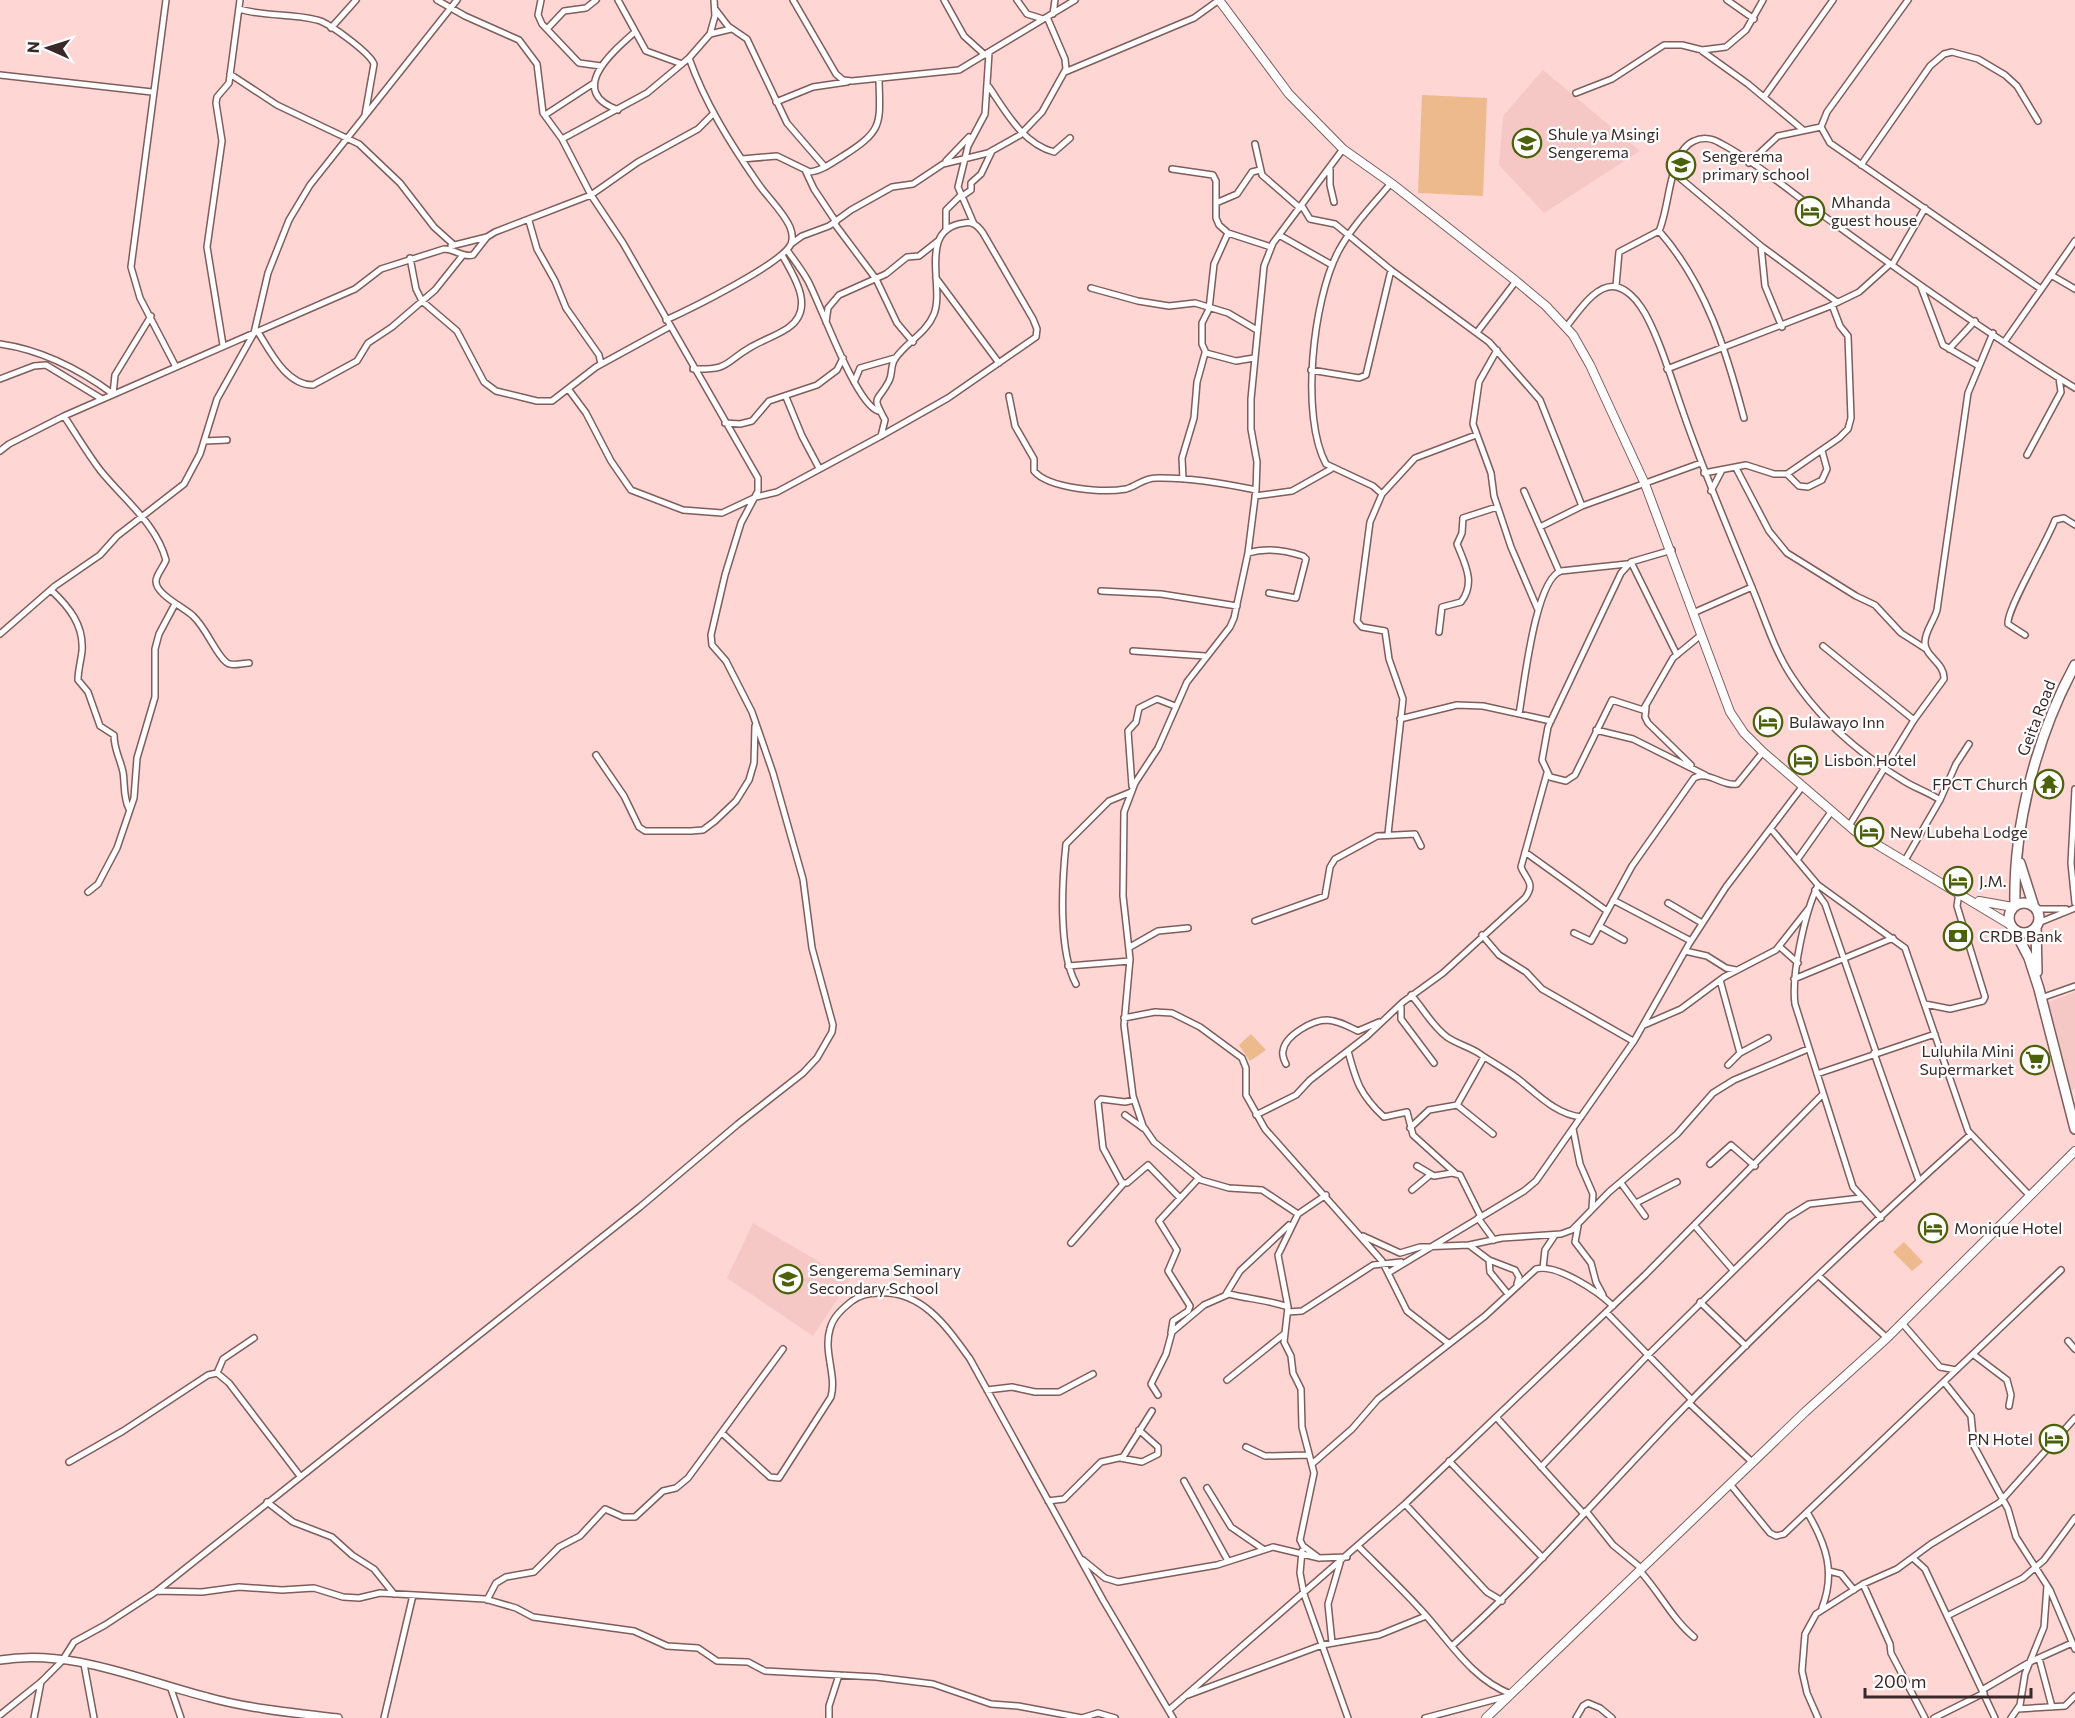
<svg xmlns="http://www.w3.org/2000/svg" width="2075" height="1718" viewBox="0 0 2075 1718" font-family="Commissioner,sans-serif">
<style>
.built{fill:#f6c8c5}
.green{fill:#edba8d}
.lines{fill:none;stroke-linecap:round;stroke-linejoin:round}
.minor-casing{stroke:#7e5d5b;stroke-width:8}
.tertiary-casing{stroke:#7e5d5b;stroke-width:10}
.secondary-casing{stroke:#7e5d5b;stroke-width:10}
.trunk-casing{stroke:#7e5d5b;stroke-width:12}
.minor{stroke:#fff;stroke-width:5}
.tertiary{stroke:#fff;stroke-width:7}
.secondary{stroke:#fff;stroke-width:8}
.trunk{stroke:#fff;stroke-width:9}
.labels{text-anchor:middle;stroke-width:4.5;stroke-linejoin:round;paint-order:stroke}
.poi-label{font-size:16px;fill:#392a29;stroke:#fff;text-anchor:start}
.street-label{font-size:16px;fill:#392a29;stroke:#fff}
</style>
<rect width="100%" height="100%" fill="#fed6d4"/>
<path class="built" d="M1543 70 1640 151 1544 213 1499 165 1503 116Z
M2075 992V1089L2069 1091 2049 1002Z
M753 1223 850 1280 813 1336 727 1278Z"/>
<path class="green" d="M1422 95 1487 98 1483 196 1418 193Z
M1251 1034 1266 1050 1250 1061 1239 1045Z
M1904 1242 1923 1262 1912 1271 1893 1252Z"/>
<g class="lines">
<g class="minor-casing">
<path id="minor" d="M166 0 131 267 140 298 176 367
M437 0 465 16 519 40 537 64 543 113 562 139
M541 0 538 15 542 24 579 63 601 66
M618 0 646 51 682 64
M793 0 836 74 843 80 852 81 959 70 1075 0
M944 0 964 36 985 55
M1017 0 1027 14 1043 19
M1727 0 1754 19
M1908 0 1827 112 1821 127 1830 143 2041 289
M239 9C265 17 291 13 317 20 328 22 370 53 374 64L365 115
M715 9 728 26 747 39 787 123 825 167
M1053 14 1055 0
M331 28 356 0
M547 29 564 11 586 8 596 0
M710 34 731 29
M1702 51 1748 84 1802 129
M1065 72 1194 18 1219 0
M230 74 277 105 359 144 400 183 434 227 454 245
M0 75 152 92
M989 87C1006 112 1023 144 1054 152L1070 138
M1576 93 1612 79 1664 45H1682L1702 50 1726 47 1746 30 1763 0
M1764 97 1833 0
M776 102 813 87 847 82
M618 110C567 91 611 53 635 32
M713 114 698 129 638 162 591 195 562 139 647 93 689 58 710 34 715 16 714 0
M545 115 594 83
M1255 144 1262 175 1300 208
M742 159 777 156 810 172C822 171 833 162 843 156 884 130 880 124 879 79
M946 161 969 137
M1749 163 1778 136 1821 127
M1861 165 1930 66 1944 54 1952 52 1978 59 2005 75 2017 86 2038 121
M1172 169 1213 175 1216 181V218L1219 225 1228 233 1271 247
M1330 169V185L1334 202
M806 172 814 189 836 222
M1674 173 1761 246 1837 302
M961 197 971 190V183L981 174 992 151
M1216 203 1237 194 1252 172 1260 170
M1302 206 1310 219 1335 224 1391 270 1489 342 1540 400 1582 506
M529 221 537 249 555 281 566 308 599 355 601 364
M834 223 876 279 897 323 913 342
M974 224 958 187 968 146 985 114 989 53
M946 230V210L960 196
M1659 231C1706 284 1726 350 1744 418
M1228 233 1214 264 1209 309 1202 323V344L1206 353 1236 361 1254 358
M1279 235 1332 265
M791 244 802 236 829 226 851 210 892 187 913 184 943 164 988 153 1020 135 1042 112 1066 69 1065 59 1047 17
M451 246 487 237
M1761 246 1765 286 1782 327
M787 250C794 260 802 270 808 281 821 305 855 403 878 411
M410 258 416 289 422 301 457 331 484 382 496 391 537 401H552L596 367 669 327
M1892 265 1925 208
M2051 275 2075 289
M936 278 999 363
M1616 286 1619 252 1659 231C1670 207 1669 151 1694 141 1702 137 1712 138 1720 143 1758 163 1799 199 1835 224 1913 281 1993 337 2075 388
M1921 287 1943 345 1979 366
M1091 288 1138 301 1169 306 1195 303 1228 313 1257 330
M666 320C688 310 782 264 791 244 793 239 792 232 790 227 783 211 767 197 757 182 730 143 705 103 689 58
M826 322 828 308 839 295 886 274 907 257 919 256 938 241
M1566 327C1577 314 1596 282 1617 287 1626 289 1636 299 1641 307 1657 330 1673 384 1683 412 1704 473 1729 531 1753 590 1765 619 1774 650 1792 677 1820 720 1860 754 1904 781 1915 788 1928 792 1940 800
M1478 331 1516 281
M258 332C270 351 286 385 313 385L357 361 368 343 392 327 435 290 463 255
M2005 341 2075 241
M0 344C42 350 79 369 113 394
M223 345 207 247 222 141 216 103 217 97 229 83 240 0
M1949 349 1975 321
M1497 350 1479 382 1473 424 1491 473 1494 496 1511 547 1538 610
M693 369C731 370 723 363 751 347 763 340 776 336 788 328 816 309 794 276 782 255
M1667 369 1828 307 1859 292 1890 264
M1311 370 1359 378 1366 375 1391 270
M0 379 34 366 46 365 102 399
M855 380 860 368 895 358
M569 390 586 413 611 461 631 490 683 510 722 513 756 497 777 492 881 436 948 398 1036 337 1037 329 1033 319 983 233C978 226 973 221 964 223 917 229 945 287 934 314 926 334 906 342 895 359 890 366 893 373 889 381 877 404 871 394 885 420L881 436
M113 394 115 375 151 316
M1009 396 1015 426 1034 459V471C1049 489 1104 493 1126 489 1137 486 1144 478 1156 478 1189 477 1223 483 1256 490
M786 397 802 436 819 468
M64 416C76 434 87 453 100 470 123 499 156 523 166 560 164 566 156 575 156 581 155 594 185 608 193 616 207 629 215 653 226 662 231 667 242 663 249 663
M725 423 740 424 752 421 769 401 817 385 837 370 843 358
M205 441 227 440
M0 451 9 444 64 416 355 289 381 269 444 249C455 249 463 258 473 255L487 237 495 232 591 195 623 243 758 478V491L741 523 725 575 711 635 712 645 726 661 752 712 773 773 803 879 812 948 833 1025 832 1032 817 1058 803 1073 738 1124 640 1207 157 1591 105 1625 74 1642 62 1661 41 1682 0 1715
M2027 455 2061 392 2059 378
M1736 468 1769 531 1787 553 1856 596 1875 605 1901 633 1926 649
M1704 473 1746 465 1774 474H1787L1839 438 1848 429 1851 418 1848 336 1840 326 1832 305
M1787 474 1799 486 1808 487 1822 480 1827 469 1822 451
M1183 479 1182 458 1194 418 1197 382 1205 353
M1524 491 1559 571
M1711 491 1721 472
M1382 494 1373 486 1326 464C1300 416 1313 300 1338 252 1351 227 1373 205 1391 183
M1255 496 1292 491 1331 469
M1540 527 1582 506 1701 463
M1672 550 1631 562 1621 573 1548 727 1542 760 1550 777 1566 781 1575 775 1612 700 1643 710 1673 658 1701 635
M1248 553C1267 547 1285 550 1303 556L1306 559 1296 598 1269 593
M1631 562 1677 655
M51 590C69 607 84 625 82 651 81 661 78 670 78 680L88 692 100 726 114 735C114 750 120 758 123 772 125 784 123 797 129 809
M1101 591 1161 594 1237 606
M1693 613 1752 587
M1439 632 1442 607 1461 602C1476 583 1465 564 1457 544L1462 533 1463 518 1497 507
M0 634 55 586 100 555 117 536 184 484 200 454 217 399 254 333 268 273 289 220 310 185 457 0
M2025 635 2008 624C2006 610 2048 540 2055 520L2064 518 2075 525
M1823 646 1914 720
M1133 651 1205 656
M1646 707 1645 717 1648 723 1691 765
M1519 714C1524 687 1535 579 1561 571L1627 564
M1400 719 1457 705 1483 706 1551 721
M1596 730 1633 739 1705 775
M596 755 624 796 639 827 645 831H691L703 830 715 821 736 801 749 780 754 763 755 726
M1132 786 1128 731 1136 722 1139 708 1157 699 1175 706
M2075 789 2071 863 2075 903
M1831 812 1797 860 1818 885 1905 948 1968 1131 2030 1196
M1849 826 1914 720 1944 679C1945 663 1924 656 1925 642 1925 631 1934 621 1937 610L1968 393 1993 333
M1771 829 1797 860
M1388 834 1403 699 1389 659 1385 631 1362 627 1357 621 1370 522 1382 494 1415 458 1476 435
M1525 852 1607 911
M1904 862 1940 800 1956 764 1969 744
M1818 885C1805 912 1791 975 1795 1004L1853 1187 1881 1218
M1815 890 1825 904 1876 1052
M88 892 98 884 117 848 134 798 137 758 155 697V649L159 634 175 604
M1613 900 1691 941
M1668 903 1702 923
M2036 909H2066
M1255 921 1325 896 1330 867 1335 859 1377 836 1415 834 1421 846
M2038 923 2075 908
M1599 926 1624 940
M1574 933 1591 941 1632 866 1694 778C1708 770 1723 787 1737 784L1763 752
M1482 935 1499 955 1526 972 1542 989 1633 1041
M1130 947 1158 931 1188 928
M1780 947 1798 963
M1685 951 1707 956 1726 968 1736 970
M1068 966 1130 961
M1794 979 1893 938
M1720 980 1740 1053 1728 1065
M1076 984C1058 951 1062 882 1066 844L1109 801 1131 792
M1411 995C1424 1009 1431 1025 1447 1037 1457 1044 1470 1047 1480 1054 1493 1063 1510 1072 1522 1082 1539 1096 1558 1115 1581 1117
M2041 998 2075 986
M1925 1004 1950 1009 1983 1001 1985 997 1957 906 1959 893
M1401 1006V1019L1434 1063
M1124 1018 1155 1012 1172 1013 1200 1027 1242 1058 1246 1068V1095L1265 1129 1382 1261 1407 1311 1448 1343
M1644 1025 1681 1009 1724 977 1776 950 1809 908
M1348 1051C1356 1081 1360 1095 1384 1117L1407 1112 1413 1135 1455 1173
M1740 1053 1768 1038
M1874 1053 1919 1181
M1484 1057 1457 1105 1493 1134
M1286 1064C1284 1060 1282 1055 1283 1051 1285 1035 1313 1020 1327 1020 1340 1021 1347 1026 1358 1031L1379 1022
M1817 1074 1935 1034
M1134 1100 1125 1102 1101 1099 1098 1102 1103 1148 1122 1183H1127L1148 1165 1180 1198
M1125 1115 1143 1128
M1256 1115 1296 1095 1310 1080 1367 1036 1403 1002 1443 973 1525 898C1536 883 1526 880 1521 867L1547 773
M1410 1128 1429 1110 1457 1105
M1573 1129 1580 1164 1593 1194 1592 1208
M1710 1164 1731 1145 1755 1166
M1417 1166 1434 1176 1452 1173 1460 1175 1481 1217
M1621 1183 1645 1216
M1412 1190 1430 1175
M1636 1203 1677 1182
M1298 1214 1262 1190 1229 1188 1201 1180 1154 1142 1143 1126 1133 1096 1124 1025 1130 959 1123 896 1124 812 1135 783 1158 748 1187 682 1230 627 1234 618 1248 553 1256 490 1257 462 1251 429V399L1264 266 1273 243 1343 149
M1478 1218 1494 1240
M1578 1226 1575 1242 1591 1263 1596 1282 1603 1295
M1695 1226 1733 1270
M1363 1236 1400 1253 1420 1247 1469 1245 1489 1260 1515 1270 1519 1277 1517 1284
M1071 1243 1124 1183
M1469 1245 1502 1238 1561 1234 1572 1230 1609 1192 1677 1134 1713 1093 1734 1080 1808 1049
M1489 1260 1490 1272 1508 1294
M1543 1268 1545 1250 1555 1235
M1388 1273 1524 1191 1536 1181 1634 1041 1689 944 1726 887 1802 787
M1819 1276 1887 1338
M1226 1294 1240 1271 1289 1225
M1700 1302 1746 1346
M1288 1312 1302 1311 1373 1265 1401 1262
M1606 1312 1692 1400
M1902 1323 1940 1367 1956 1370
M1171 1333 1173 1321 1188 1311 1190 1306 1168 1271 1177 1250 1159 1221 1198 1179
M2068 1341 2075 1349
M1974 1355 2007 1380 2011 1395 2009 1406
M217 1373 223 1359 254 1338
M1227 1380 1284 1334
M1944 1382 1971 1416 1974 1446 2008 1509 2016 1537 2050 1590 2075 1649
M987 1390 1012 1387 1035 1392H1059L1093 1374
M1158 1395 1151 1384 1166 1354 1172 1332 1204 1305 1229 1294C1249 1299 1268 1300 1288 1307
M1689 1403 1752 1462
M1496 1417 1584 1514
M722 1433 770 1477 779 1478 831 1397C837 1375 823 1352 830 1329 833 1317 842 1309 852 1301 860 1295 868 1293 878 1293 922 1290 947 1327 970 1359L1103 1600 1173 1718
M1246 1447 1265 1456 1309 1455
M1120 1458 1142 1462 1158 1454V1447L1139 1430
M1449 1461 1543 1558
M69 1462 123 1431 208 1375 217 1373 229 1383 300 1476
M1312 1464 1352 1429 1378 1399 1485 1316 1536 1269C1556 1263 1599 1292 1613 1306
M1541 1467 1647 1356 1788 1217 1809 1204 1861 1198
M1184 1481 1228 1561
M1730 1484 1770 1533 1776 1536 1784 1534 2061 1270
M1207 1488 1231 1527 1263 1549
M1048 1501 1064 1499 1101 1462 1123 1457 1152 1411
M267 1502 293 1522 332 1537 352 1555 374 1569 394 1594
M1405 1504 1487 1592 1502 1601
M1586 1511 1613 1545 1641 1568
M1807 1512C1826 1544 1836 1572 1822 1608
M1359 1547C1380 1568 1401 1588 1421 1610 1449 1640 1471 1679 1511 1694
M1302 1551 1300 1573 1304 1594 1348 1718
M1319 1558 1303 1546 1300 1540 1314 1473 1302 1427 1301 1389 1293 1373 1291 1356 1284 1342 1288 1307 1278 1255 1298 1214 1326 1195
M1914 1559 1925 1569 1995 1718
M1083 1560 1105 1578 1118 1582 1217 1565 1273 1547 1319 1558 1347 1557
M1639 1570C1659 1591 1672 1619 1694 1637
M1829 1571 1841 1574 1854 1590
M1863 1584 1890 1644 1891 1653 1925 1718
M157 1591 202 1592 239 1587 282 1590 314 1588 343 1597 359 1598 380 1593 485 1599 516 1608 533 1617 634 1631 667 1646 698 1648 717 1661 748 1662 765 1671 876 1677 933 1684 991 1704 1018 1706 1082 1718 1098 1713 1115 1718
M487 1600 496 1583 506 1577 534 1572 559 1547 580 1536 605 1509 623 1517H635L663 1491 676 1488 688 1478 783 1349
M1947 1616 2023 1578 2044 1560 2075 1518
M1332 1643 1328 1604 1340 1563
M1453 1645C1532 1574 1601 1494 1675 1417 1769 1320 1869 1226 1970 1135
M2039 1658 2052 1707
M84 1664 94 1718
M170 1686 181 1718
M1982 1690 2030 1662 2072 1643
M1188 1695 1322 1645 1379 1635 1426 1616
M2018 1709 2065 1706 2075 1696
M1169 1710 1405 1504 1645 1275 1823 1094
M34 1718 41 1682
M384 1718 413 1595
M829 1718V1706L839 1675
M1425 1718 1508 1696
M1576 1718 1583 1706 1588 1703 1600 1708 1612 1718
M1818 1718 1807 1693 1802 1671 1805 1634 1816 1614 1863 1584 1897 1569 1931 1544 1999 1503 2075 1418
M1934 1718 1984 1693
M2011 1718 2020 1705 2025 1674 2044 1627 2047 1586"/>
</g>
<g class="tertiary-casing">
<path id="tertiary" d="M0 1660C70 1648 140 1680 207 1697 250 1709 294 1713 338 1718"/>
</g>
<g class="secondary-casing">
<path id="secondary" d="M1219 0 1289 94 1343 149 1391 183 1516 281 1546 306 1573 335 1590 365 1645 484 1730 712 1744 733 1763 752 1856 832 2009 924
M1979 901 2013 907
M1486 1718 1805 1412 1887 1338 2075 1151"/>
</g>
<g class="trunk-casing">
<path id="trunk" d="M2020 863 2034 907
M2009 918a15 15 0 1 1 30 0a15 15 0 1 1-30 0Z
M2015 906C2013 825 2037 735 2075 665
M2036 927 2037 972
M2015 931 2029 958 2039 989 2075 1129"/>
</g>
<use href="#minor" class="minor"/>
<use href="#tertiary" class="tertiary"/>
<use href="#secondary" class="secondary"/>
<use href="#trunk" class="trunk"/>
</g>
<defs>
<g id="school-ring" transform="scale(1.5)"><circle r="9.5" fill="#fff" stroke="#4c610b" stroke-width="1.5"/><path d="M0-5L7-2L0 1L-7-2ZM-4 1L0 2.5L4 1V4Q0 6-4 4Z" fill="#4c610b"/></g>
<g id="hotel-ring" transform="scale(1.5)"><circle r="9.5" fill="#fff" stroke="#4c610b" stroke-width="1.5"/><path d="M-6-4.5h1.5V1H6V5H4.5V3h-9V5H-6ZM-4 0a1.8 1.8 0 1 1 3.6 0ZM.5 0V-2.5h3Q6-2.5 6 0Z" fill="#4c610b"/></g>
<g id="temple-ring" transform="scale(1.5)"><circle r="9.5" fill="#fff" stroke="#4c610b" stroke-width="1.5"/><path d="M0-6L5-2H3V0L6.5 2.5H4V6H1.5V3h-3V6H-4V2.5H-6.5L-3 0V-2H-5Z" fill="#4c610b"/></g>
<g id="bank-ring" transform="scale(1.5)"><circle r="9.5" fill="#fff" stroke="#4c610b" stroke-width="1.5"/><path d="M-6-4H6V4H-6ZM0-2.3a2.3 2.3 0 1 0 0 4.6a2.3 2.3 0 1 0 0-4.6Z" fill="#4c610b"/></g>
<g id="supermarket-ring" transform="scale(1.5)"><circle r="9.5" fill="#fff" stroke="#4c610b" stroke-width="1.5"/><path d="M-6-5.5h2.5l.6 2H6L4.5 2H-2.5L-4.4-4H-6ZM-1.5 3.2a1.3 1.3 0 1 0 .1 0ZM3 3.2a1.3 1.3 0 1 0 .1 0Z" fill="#4c610b"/></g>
</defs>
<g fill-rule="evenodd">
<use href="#school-ring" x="1527" y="143"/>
<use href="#school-ring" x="1681" y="165"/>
<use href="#hotel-ring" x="1810" y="211"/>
<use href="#hotel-ring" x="1768" y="722"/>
<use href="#hotel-ring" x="1803" y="760"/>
<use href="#temple-ring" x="2049" y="784"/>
<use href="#hotel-ring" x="1869" y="832"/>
<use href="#hotel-ring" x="1958" y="881"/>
<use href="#bank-ring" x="1958" y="936"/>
<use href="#supermarket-ring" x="2035" y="1060"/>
<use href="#hotel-ring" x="1933" y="1228"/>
<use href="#school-ring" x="788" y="1279"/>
<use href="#hotel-ring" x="2054" y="1439"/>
</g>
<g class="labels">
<g class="poi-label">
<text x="1548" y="140">Shule ya Msingi<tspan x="1548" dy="18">Sengerema</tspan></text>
<text x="1702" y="162">Sengerema<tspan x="1702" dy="18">primary school</tspan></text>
<text x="1831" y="208">Mhanda<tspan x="1831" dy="18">guest house</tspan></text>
<text x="1789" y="728">Bulawayo Inn</text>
<text x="1824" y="766">Lisbon Hotel</text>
<text x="2028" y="790" text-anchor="end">FPCT Church</text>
<text x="1890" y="838">New Lubeha Lodge</text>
<text x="1979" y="887">J.M.</text>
<text x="1979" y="942">CRDB Bank</text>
<text x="2014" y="1057" text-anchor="end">Luluhila Mini<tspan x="2014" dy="18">Supermarket</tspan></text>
<text x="1954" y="1234">Monique Hotel</text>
<text x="809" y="1276">Sengerema Seminary<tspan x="809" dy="18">Secondary School</tspan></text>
<text x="2033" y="1445" text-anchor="end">PN Hotel</text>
</g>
<g class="street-label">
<text transform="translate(2036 718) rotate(-69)" y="6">Geita Road</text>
</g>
</g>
<g transform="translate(48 48) rotate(273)" stroke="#ffffff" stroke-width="4.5" paint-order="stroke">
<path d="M0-4.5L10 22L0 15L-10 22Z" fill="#392a29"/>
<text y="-9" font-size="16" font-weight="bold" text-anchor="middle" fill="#392a29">N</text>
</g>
<path d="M1865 1688v9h166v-9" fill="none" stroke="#392a29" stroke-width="3"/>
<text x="1874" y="1688" font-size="18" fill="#392a29" stroke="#ffffff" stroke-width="4.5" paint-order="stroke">200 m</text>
</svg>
